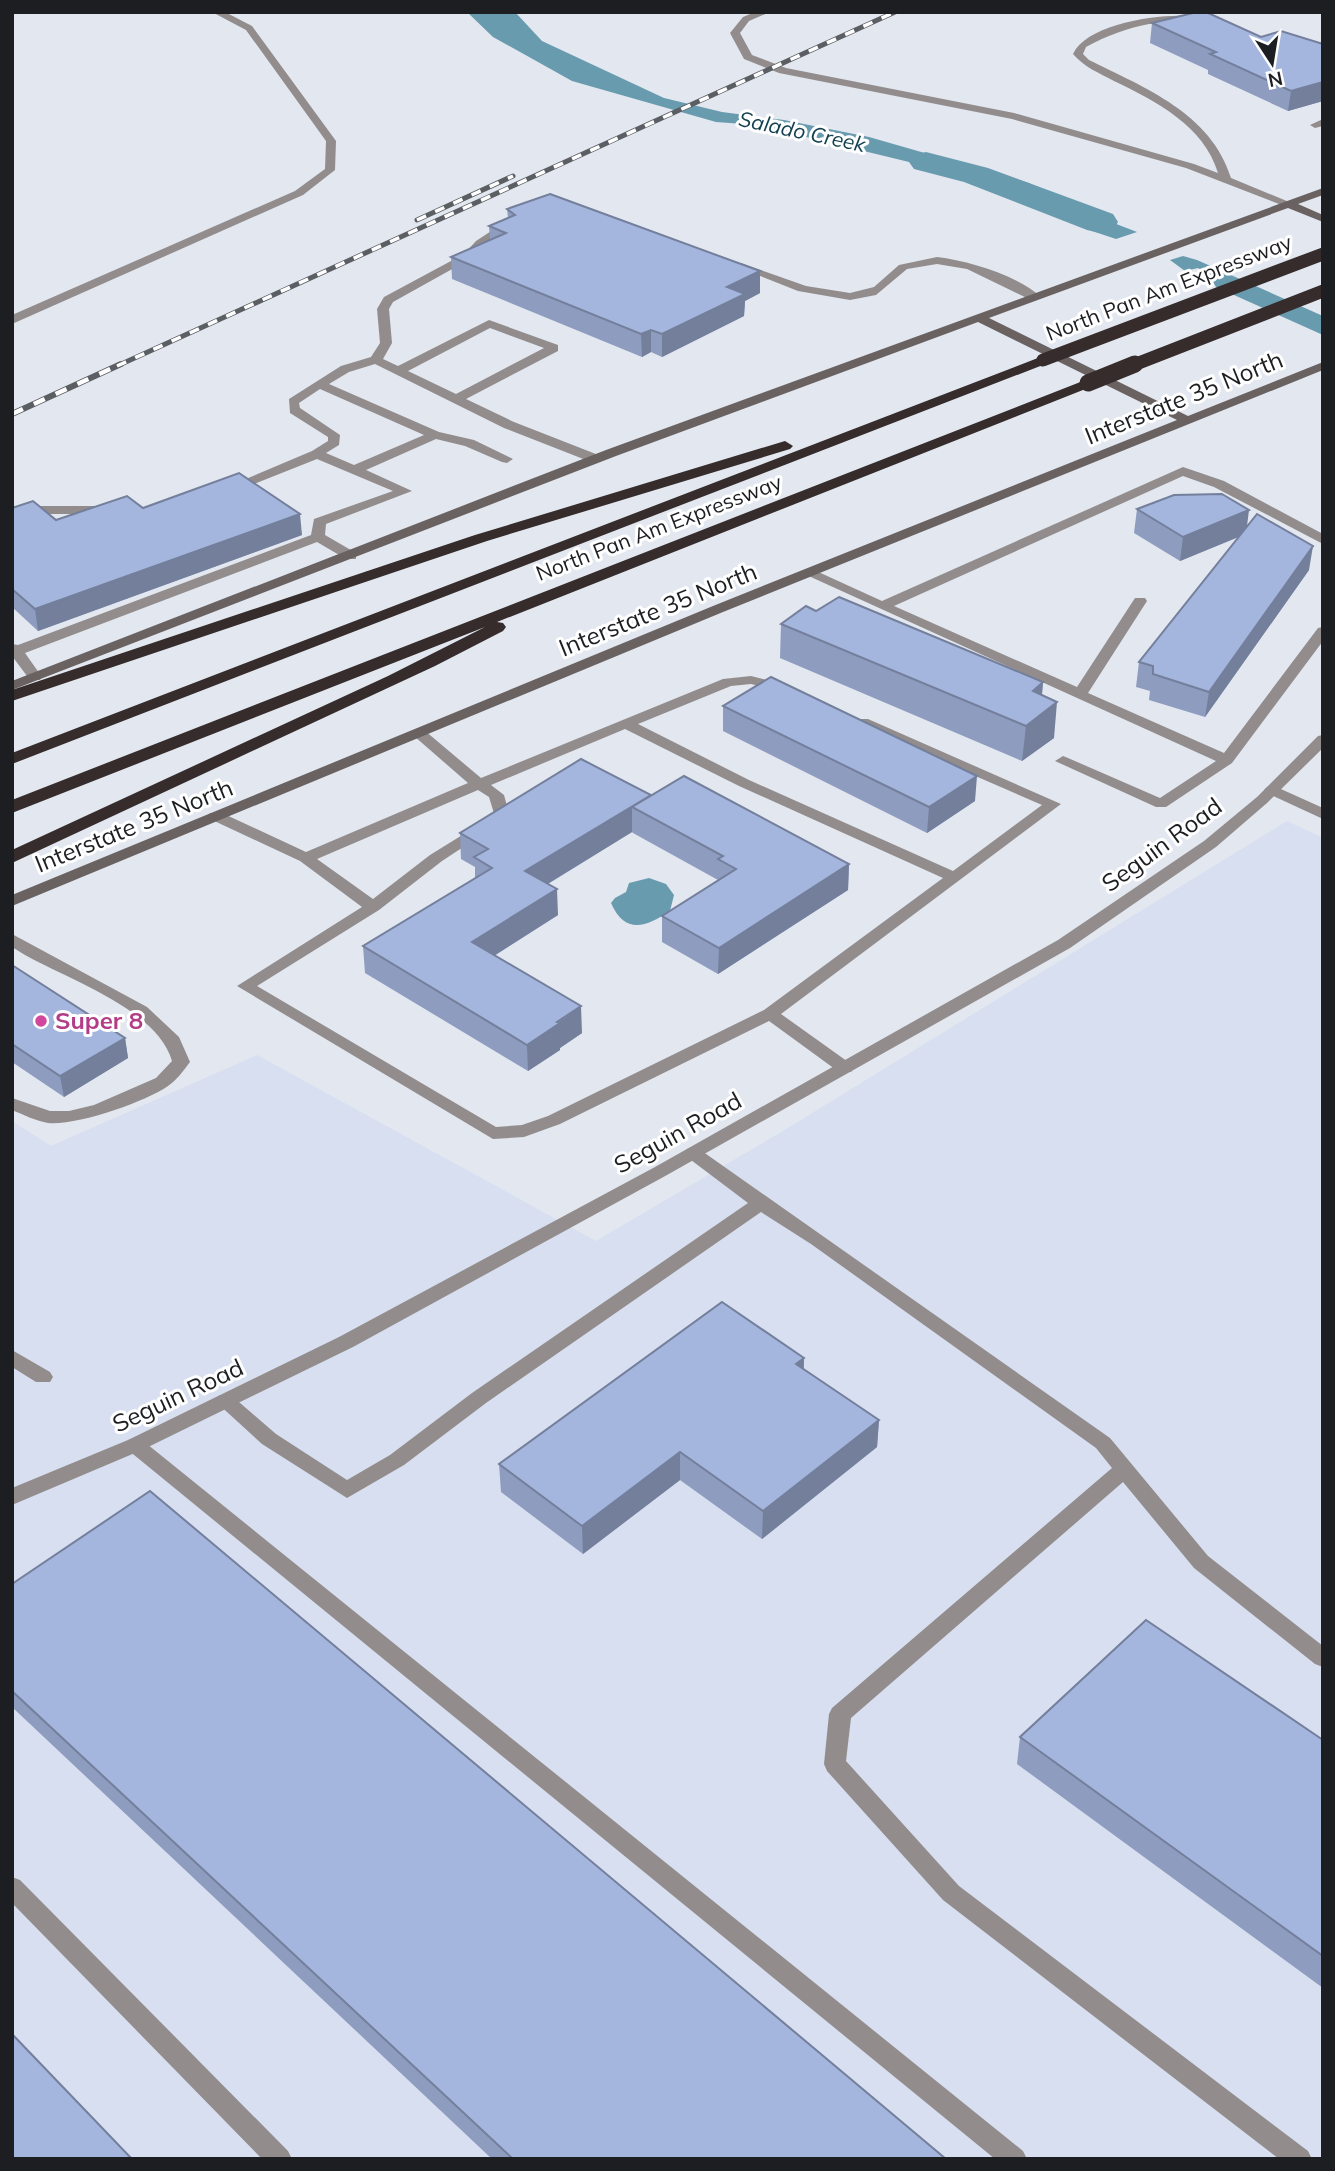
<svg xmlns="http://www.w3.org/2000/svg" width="1335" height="2171" viewBox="0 0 1335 2171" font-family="Mulish,sans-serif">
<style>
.built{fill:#d8dff0}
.water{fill:#699baf}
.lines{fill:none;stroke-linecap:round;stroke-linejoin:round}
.river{fill:#699baf;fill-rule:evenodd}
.service{fill:#928d8c;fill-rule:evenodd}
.minor{fill:#928d8c;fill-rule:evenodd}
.secondary{fill:#696261;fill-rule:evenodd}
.motorway{fill:#352c2b;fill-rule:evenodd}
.rail-far1-casing{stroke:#5b5e63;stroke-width:5}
.rail-casing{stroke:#5b5e63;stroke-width:6}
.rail-far1{stroke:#fff;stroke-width:3.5;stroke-dasharray:10;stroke-linecap:butt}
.rail{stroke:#fff;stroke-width:4.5;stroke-dasharray:12;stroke-linecap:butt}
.motorway-bridge-far1{stroke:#352c2b;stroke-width:13}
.motorway-bridge{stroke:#352c2b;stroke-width:17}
.wall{fill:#8d9cbf}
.shaded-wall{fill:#737f9b}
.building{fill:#a4b5de;stroke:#737f9b;stroke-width:2}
.hotel-dot{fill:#d1479c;stroke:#fff;stroke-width:2.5}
.labels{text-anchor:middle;stroke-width:6;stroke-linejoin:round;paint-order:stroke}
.far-water-label{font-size:21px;font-style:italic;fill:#134050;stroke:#fff}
.far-street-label{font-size:21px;fill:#1d1e21;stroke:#fff}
.street-label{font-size:24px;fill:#1d1e21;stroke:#fff}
.hotel-label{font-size:24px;font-weight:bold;fill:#b23c85;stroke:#fff;text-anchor:start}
</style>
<rect width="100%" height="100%" fill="#e2e7f0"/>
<path class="built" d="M1287 821 1323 838V2159H12V1121L51 1146 257 1055 596 1241 783 1131Z"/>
<path class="water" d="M467 12H515L542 41 664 98 722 112 784 120 869 137 1029 183 1085 212 1137 232 1116 239 1092 231 1078 217 1035 200 1020 189 757 125 716 122 572 81 493 37Z
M1183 256 1197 260 1323 316V335L1216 287 1209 275 1198 268 1185 271 1170 260Z
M649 878 666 884 674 895 670 911C646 927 625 935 611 903L615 898 626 892 629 883Z"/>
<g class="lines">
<path class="river" d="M926 152 988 168 1113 214 1118 222 1113 230 1100 233 1087 230 964 182 914 169 909 162 914 155Z"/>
<path class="service" d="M212 12H225L252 26 336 141 335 170 303 195 12 324V315L295 191 325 169 326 141 246 30Z
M755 12H770L749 21 740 33 752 55 786 68 1014 113 1194 164 1218 173C1204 126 1156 101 1114 81 1099 73 1084 67 1073 54 1087 23 1166 12 1196 17L1198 19C1187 26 1163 22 1149 24 1127 28 1106 36 1086 47L1083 54 1089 60C1145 88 1211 113 1231 178L1294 204 1284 206 1186 168 1012 119 779 73 744 59 730 33 743 17Z
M1323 119V126L1315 128 1310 125Z
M505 222 515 224 484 245 472 258 393 302 389 309 392 343 383 359 398 366 489 320 558 345V351L466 399 514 422 601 456V462H591L504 428 375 364 349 372 329 384 439 432 474 440 513 459 507 463 502 462 465 446 436 439 366 470 412 491 326 524 325 535 356 553V559H346L317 542 25 653 42 677 40 680H30L12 656V644L18 645 311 535 314 519 393 491 317 459 234 492H224L222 489 312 451 328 441V437L290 413 289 399 341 366 371 357 380 343 377 309 384 297 464 254 476 241ZM490 328 544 348 456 394 408 371ZM320 389 424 435 354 465 326 453 339 445 340 435 300 408 299 403Z
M937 257C969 261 1017 275 1041 297L1031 300 967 269 937 264 907 269 876 295 850 300 798 291 735 266 741 263 806 286 850 293 874 287 899 265Z
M1183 467 1224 481 1323 534V544L1214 487 1183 476 894 606 1077 687 1135 598H1145L1147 601 1088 693 1224 753 1318 628 1323 627V641L1232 763 1166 807H1156L1055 761 1063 756 1068 758 1160 798 1216 761 802 573 809 569 814 570 882 601Z
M12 506H110L117 510 110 514H12Z
M751 676 788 685 790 688 783 692 751 684 731 686 638 724 749 780 953 871 1042 805 858 725 856 722 858 719H868L1061 804 781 1014 851 1064 854 1068 851 1072H839L769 1021 560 1124 524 1137 493 1139 237 986 362 907 300 861 210 819 208 816 210 813H222L306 852 468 783 414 736 412 733 414 730H424L481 778 723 679ZM625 729 739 786 943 878 764 1010 548 1116 522 1125 496 1127 257 986 379 910 442 861 486 832 478 827 472 829 430 855 373 899 317 859 478 790 489 797 496 820H508L510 817 504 795 491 785Z
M1272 785 1323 808V819L1267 793 1264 790 1267 787Z
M12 934 147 1007 179 1037 190 1062C184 1070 176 1081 168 1086 145 1102 76 1126 48 1123 36 1121 24 1115 12 1110V1098L50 1111H69L94 1105 156 1078 172 1061C157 1009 69 980 25 955L12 947Z
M693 1147 699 1149 1110 1438 1208 1556 1323 1646V1667L1315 1664 1194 1568 1123 1482 851 1718 846 1761 959 1886 1308 2151 1312 2159H1279L943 1900 827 1771 824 1764 829 1714 832 1708 1112 1468 1096 1448 811 1244 761 1212 486 1403 404 1465 347 1498 262 1444 215 1401 218 1396 225 1394 232 1396 276 1434 347 1480 390 1455 472 1393 748 1203 687 1157 684 1153 687 1149Z
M12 1350 50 1372 53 1377 50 1382H36L12 1367Z
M135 1438 142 1440 1023 2151 1027 2159H995L128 1450 125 1445 128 1440Z
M12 1877 20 1880 288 2151 292 2159H262L12 1903Z"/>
<path class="minor" d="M1323 735V748L1267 803 1216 847 1070 948 667 1175 353 1347 142 1450 12 1505V1488L128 1440 339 1337 655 1167 1058 940 1204 841 1257 797 1318 736Z"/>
<path class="secondary" d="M1323 188V195L1298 204 1323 215V222L1288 208 989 318 1188 416 1323 362V370L723 612 12 906V895L713 606 1177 420 978 322 616 456 12 690V681L606 450Z"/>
<path class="motorway" d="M1043 356 1050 360 1048 363 12 764V753Z
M1088 379 1095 383 1093 386 497 622 503 623 506 627 503 631 435 666 12 863V850L388 676 485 627 12 813V800Z
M785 441 793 446 790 449 487 541 12 701V690L475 535Z"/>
<g class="rail-far1-casing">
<path id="rail-far1" d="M417 220 513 176
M117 366 895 12"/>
</g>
<g class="rail-casing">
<path id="rail" d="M12 414 121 364"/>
</g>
<use href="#rail-far1" class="rail-far1"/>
<use href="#rail" class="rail"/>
<path class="motorway-bridge-far1" d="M1043 360 1323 254
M1131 366 1323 291"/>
<path class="motorway-bridge" d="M1088 383 1135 364"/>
</g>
<path class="wall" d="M1152 23 1323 44V101L1288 111 1208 74V70L1150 43Z
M507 209 760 293 745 301 744 316 662 357 651 352 642 357 452 279 451 257 490 240 489 226 508 218Z
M12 508 56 520 143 508 302 535 38 631 12 607Z
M1137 509 1247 528 1309 570 1205 717 1149 700 1150 691 1136 687 1139 662 1240 536 1180 561 1134 533Z
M816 611 1043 682 1042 695 1054 738 1022 761 780 658 781 624Z
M723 706 975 801 927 833 723 731Z
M651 796 849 864 848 890 718 974 662 942V916L718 881V880L633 833 632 832 548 884 558 915 494 956 582 1033 560 1048V1050L528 1071 365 973 363 946 475 878V867L461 859 460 833Z
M12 965 125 1038 128 1058 64 1097 12 1062Z
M804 1358V1369L879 1420 877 1447 762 1539 680 1480 583 1554 501 1492 499 1464Z
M12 1584 946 2159H492L12 1707Z
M1020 1737 1323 1740V1988L1017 1764Z"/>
<path class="shaded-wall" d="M1323 82V101L1288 111 1291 91Z
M760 271V293L745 301 744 316 662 357V334L727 287Z
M651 330V352L642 357 641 334Z
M1249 510 1246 534 1180 561 1183 537Z
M300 514 302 535 38 631 35 609Z
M1313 546 1309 570 1205 717 1209 692Z
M1043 682 1040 715 1057 702 1054 738 1022 761 1026 726 1033 691Z
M977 776 975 801 927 833 929 807Z
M651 795V817L632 807V832L526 897 525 871Z
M849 864 848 890 718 974 719 948Z
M557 889 558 915 473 969 472 942Z
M581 1006 582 1033 560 1048V1050L528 1071 527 1045Z
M125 1038 128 1058 64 1097 60 1076Z
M804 1358 803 1385 796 1364Z
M879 1420 877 1447 762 1539 763 1511Z
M680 1452V1480L583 1554 582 1526Z"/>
<path class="building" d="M1197 12H1206L1261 37 1281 31 1323 44V82L1291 91 1210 54 1216 52 1152 23Z
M550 194 760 271 727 287 745 294 662 334 651 330 641 334 451 257 506 233 489 226 515 215 507 209Z
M239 473 300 514 35 609 12 589V508L33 501 56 520 127 496 143 508Z
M1222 494 1249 510 1183 537 1137 509 1174 495Z
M1257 514 1313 546 1209 692 1153 674V666L1139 662Z
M839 597 1043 682 1033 691 1057 702 1026 726 781 624 806 606 816 611Z
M771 677 977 776 929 807 723 706Z
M581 759 651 795 525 871 557 889 472 942 581 1006 557 1022 560 1023 527 1045 363 946 492 868 474 857 488 849 460 833Z
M684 776 849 864 719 948 662 916 736 869 718 859 723 856 632 807Z
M12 965 125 1038 60 1076 12 1044Z
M722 1302 804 1358 796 1364 879 1420 763 1511 680 1452 582 1526 499 1464Z
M150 1491 946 2159H513L12 1691V1584Z
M1146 1620 1323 1740V1956L1020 1737Z
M12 2034 132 2159H12Z"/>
<circle class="hotel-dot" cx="41" cy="1021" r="7"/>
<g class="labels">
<g class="far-water-label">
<text transform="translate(802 132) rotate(12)" y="7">Salado Creek</text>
</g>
<g class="far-street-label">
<text transform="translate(1169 288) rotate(-21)" y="7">North Pan Am Expressway</text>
<text transform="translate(659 528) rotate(-21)" y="7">North Pan Am Expressway</text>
</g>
<g class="street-label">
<text transform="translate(1184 398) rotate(-22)" y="8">Interstate 35 North</text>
<text transform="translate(658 610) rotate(-22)" y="8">Interstate 35 North</text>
<text transform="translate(134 826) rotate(-22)" y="8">Interstate 35 North</text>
<text transform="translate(1162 845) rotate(-36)" y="8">Seguin Road</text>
<text transform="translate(678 1133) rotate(-29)" y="8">Seguin Road</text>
<text transform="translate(178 1396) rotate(-25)" y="8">Seguin Road</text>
</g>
<g class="hotel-label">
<text x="55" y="1029">Super 8</text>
</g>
</g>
<rect width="1335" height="2171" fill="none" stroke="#1d1e21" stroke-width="28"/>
<g transform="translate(1272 63) rotate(168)" stroke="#ffffff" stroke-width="5" paint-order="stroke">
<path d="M0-5L12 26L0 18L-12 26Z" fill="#1d1e21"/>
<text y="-10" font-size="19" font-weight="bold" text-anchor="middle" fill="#1d1e21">N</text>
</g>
</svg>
